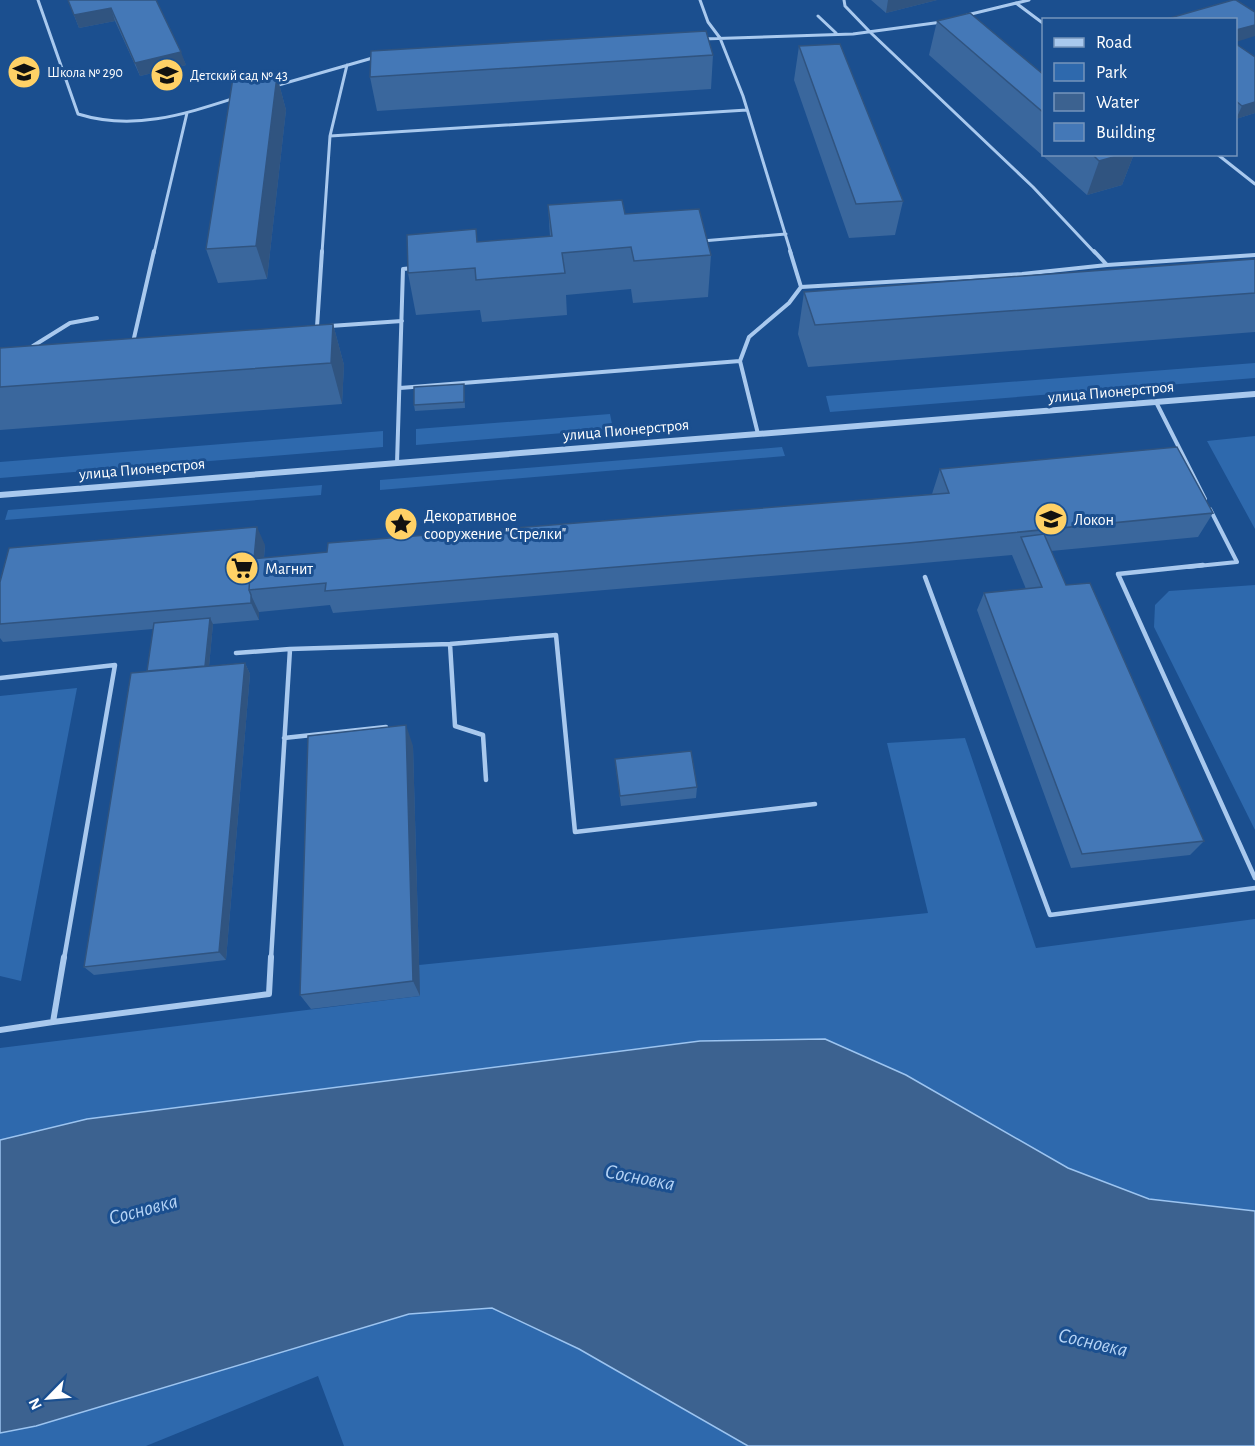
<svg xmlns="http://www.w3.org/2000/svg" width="1255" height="1446" viewBox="0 0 1255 1446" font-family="'Alegreya Sans',sans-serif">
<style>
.green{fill:#2e69ad}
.water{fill:#3c6290;stroke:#9cc4f0;stroke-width:1.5}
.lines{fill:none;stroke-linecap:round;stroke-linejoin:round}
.service-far3{stroke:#a9c9ee;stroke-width:3}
.service-far2{stroke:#a9c9ee;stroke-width:4}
.service-far1{stroke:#a9c9ee;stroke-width:4.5}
.service{stroke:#a9c9ee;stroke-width:6}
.tertiary{fill:#a9c9ee;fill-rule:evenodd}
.wall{fill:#3a679d}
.shaded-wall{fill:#305480}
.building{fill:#4478b7;stroke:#305480;stroke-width:1.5}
.labels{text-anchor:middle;stroke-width:6;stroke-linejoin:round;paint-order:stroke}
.far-poi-label{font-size:14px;fill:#fff;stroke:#1b4f8f;text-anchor:start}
.street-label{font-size:16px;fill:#fff;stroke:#1b4f8f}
.poi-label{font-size:16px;fill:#fff;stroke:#1b4f8f;text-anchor:start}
.near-water-label{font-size:21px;font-style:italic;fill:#b5d3f5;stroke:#1b4f8f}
</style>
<rect width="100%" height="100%" fill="#1b4f8f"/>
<path class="green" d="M1255 363V378L830 412 826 396Z
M610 414 613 429 416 445V429Z
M383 431V447L0 478V462Z
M1255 436V529L1207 441Z
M782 447 785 456 380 490V480Z
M322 485 321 495 5 520 8 510Z
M1255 585V830L1154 627 1155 605 1169 591Z
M77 688 21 981 0 976V696Z
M965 738 1036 948 1255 919V1211L1149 1199 1068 1168 906 1075 825 1039 700 1041 87 1119 0 1140V1048L420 996 419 965 928 913 887 743Z
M492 1308 579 1349 748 1446H344L318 1376 146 1446H0V1433L36 1426 409 1314Z"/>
<path class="water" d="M825 1039 906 1075 1068 1168 1149 1199 1255 1211V1446H748L579 1349 492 1308 409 1314 36 1426 0 1433V1140L87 1119 700 1041Z"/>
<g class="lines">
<path class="service-far3" d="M38 0 78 114C133 131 182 115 235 98
M700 0 708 22 720 38 743 96 791 253
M844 0 845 6 870 32 1033 187 1095 253
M1016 3 1044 24
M967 15 1029 0
M818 16 836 33
M702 39 853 34 942 22
M275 86 376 57
M330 136 747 110
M1217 154 1255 184
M702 241 786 234
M154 253 187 113
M322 253 330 136 347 65"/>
<path class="service-far2" d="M790 251 801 287
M1094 251 1107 265 1255 255
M330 326 402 321
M317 327 322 251
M134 338 154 251
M33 346 70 323 97 318
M400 388 740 361
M1156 402 1205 499
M758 434 740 361 749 337 789 303 801 287 1022 274 1107 265
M397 463 403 269 413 268
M1188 567 1237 562 1210 509"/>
<path class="service-far1" d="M1203 565 1118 574 1255 878
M925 577 1050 915 1255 888
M450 644 455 726 483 735 486 780
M236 653 290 649
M0 678 115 665 64 959
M284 738 386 727
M271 959 290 649 450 644 556 635 575 832 815 804"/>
<path class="service" d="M64 957 53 1022 269 994 271 957
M0 1030 53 1022"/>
<path class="tertiary" d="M1255 391V397L0 498V492Z"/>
</g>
<path class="wall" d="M68 0H156L186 65 140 76 115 21 79 28Z
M871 0H937L886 13Z
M937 21 1044 75V154H1134L1122 185 1087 195 929 55Z
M1236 44 1255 57V113L1236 119Z
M799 46 903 201 895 235 849 238 794 80Z
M713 55 711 89 377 111 370 77Z
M277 76 286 110 267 279 218 283 206 249Z
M548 205 625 214 711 255 708 297 633 303 631 289 566 295 567 315 482 322 480 310 416 315 408 273 478 242 550 237Z
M1255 259V332L808 367 798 334 804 292Z
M333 324 344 365 342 404 0 430V348Z
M464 384 465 408 415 411 414 405Z
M940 469 1213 513 1198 537 1051 551 1066 585 1204 841 1190 855 1071 868 977 610 984 593 1026 589 1012 555 901 565 333 613 330 605 259 612V620L213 624 209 666 245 663 250 674 226 960 94 975 84 967 147 671 153 629 3 642 0 638V582L265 545 264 558 932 494Z
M413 746 420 996 311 1009 300 995Z
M615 759 697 787 696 798 621 806 616 769Z"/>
<path class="shaded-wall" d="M888 0H937L886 13Z
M111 8 115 21 79 28 74 15Z
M1255 25V36L1236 42V30Z
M181 52 186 65 140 76 135 63Z
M277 76 286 110 267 279 256 246Z
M1255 102V113L1236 119 1242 106Z
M1124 154H1134L1122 185 1087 195 1099 161Z
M333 324 344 365 342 404 331 363Z
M257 527 265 545 261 588 252 589Z
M251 595 259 612V620L251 603Z
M210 618 213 624 208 677 205 672Z
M245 663 250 674 226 960 219 952Z
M406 725 413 746 420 996 413 981Z"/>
<path class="building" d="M68 0H156L181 52 135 63 111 8 74 15Z
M1233 0H1236L1255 12V25L1236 30V20H1163Z
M970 13 1044 75V113L937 21Z
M706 31 713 55 370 77 371 51Z
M840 44 903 201 856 204 799 46Z
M1236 44 1255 57V102L1242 106 1236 101Z
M277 76 256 246 206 249 233 78Z
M1092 154H1124L1099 161Z
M622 200 625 214 699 209 711 255 634 261 631 247 562 253 565 273 476 280 475 268 408 273 407 235 476 229 477 242 552 236 548 205Z
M1255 259V293L815 325 804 292Z
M333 324 331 363 0 387V348Z
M464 384V402L414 405V387Z
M1177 447 1213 513 908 543 325 591 326 583 249 590 251 559 327 552 328 543 949 493 940 469Z
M257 527 254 559H251L249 590 251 595V603L0 624V582L9 548Z
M1044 534 1066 585 1090 583 1204 841 1082 854 984 593 1042 587 1021 537Z
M210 618 205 666 147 671 154 623Z
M245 663 219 952 84 967 131 673Z
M406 725 413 981 300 995 308 736Z
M691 751 697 787 620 796 615 759Z"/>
<defs>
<g id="school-disc" transform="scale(1.725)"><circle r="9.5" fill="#ffd166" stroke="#1b4f8f"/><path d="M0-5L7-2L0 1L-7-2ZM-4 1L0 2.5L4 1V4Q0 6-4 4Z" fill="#111"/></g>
<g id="university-disc" transform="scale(1.725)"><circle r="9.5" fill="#ffd166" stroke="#1b4f8f"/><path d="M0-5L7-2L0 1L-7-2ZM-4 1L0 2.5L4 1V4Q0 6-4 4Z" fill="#111"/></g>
<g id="sight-disc" transform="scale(1.725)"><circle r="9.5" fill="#ffd166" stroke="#1b4f8f"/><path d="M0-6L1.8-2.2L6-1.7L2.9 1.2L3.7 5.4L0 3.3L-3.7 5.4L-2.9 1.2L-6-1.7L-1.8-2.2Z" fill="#111"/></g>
<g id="supermarket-disc" transform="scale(1.725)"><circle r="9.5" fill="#ffd166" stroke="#1b4f8f"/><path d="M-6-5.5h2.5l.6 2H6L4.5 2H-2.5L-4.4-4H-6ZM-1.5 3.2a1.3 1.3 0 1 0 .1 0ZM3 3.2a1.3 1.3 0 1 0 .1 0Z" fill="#111"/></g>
</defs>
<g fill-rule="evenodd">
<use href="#school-disc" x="24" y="72"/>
<use href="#school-disc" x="167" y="75"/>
<use href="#university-disc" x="1051" y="519"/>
<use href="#sight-disc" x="401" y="524"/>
<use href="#supermarket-disc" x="242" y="568"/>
</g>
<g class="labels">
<g class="far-poi-label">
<text x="47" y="77">Школа № 290</text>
<text x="190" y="80">Детский сад № 43</text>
</g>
<g class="street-label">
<text transform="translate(1111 391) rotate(-5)" y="6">улица Пионерстроя</text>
<text transform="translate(626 429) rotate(-5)" y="6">улица Пионерстроя</text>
<text transform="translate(142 468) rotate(-5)" y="6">улица Пионерстроя</text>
</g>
<g class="poi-label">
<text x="424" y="521">Декоративное<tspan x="424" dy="18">сооружение "Стрелки"</tspan></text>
<text x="1074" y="525">Локон</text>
<text x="265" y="574">Магнит</text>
</g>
<g class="near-water-label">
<text transform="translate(640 1177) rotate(11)" y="7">Сосновка</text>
<text transform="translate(143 1209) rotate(-15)" y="7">Сосновка</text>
<text transform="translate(1093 1342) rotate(13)" y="7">Сосновка</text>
</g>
</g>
<rect x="1042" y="18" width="195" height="138" fill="#1b4f8f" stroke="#7695bc" stroke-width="1.5"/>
<rect x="1054" y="38" width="30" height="9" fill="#a9c9ee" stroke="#7695bc" stroke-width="1.5"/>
<text x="1096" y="48" font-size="18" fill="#ffffff">Road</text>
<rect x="1054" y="63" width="30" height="18" fill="#2e69ad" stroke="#7695bc" stroke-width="1.5"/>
<text x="1096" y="78" font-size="18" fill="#ffffff">Park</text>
<rect x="1054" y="93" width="30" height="18" fill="#3c6290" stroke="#7695bc" stroke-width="1.5"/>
<text x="1096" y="108" font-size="18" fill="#ffffff">Water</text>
<rect x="1054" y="123" width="30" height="18" fill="#4478b7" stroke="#7695bc" stroke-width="1.5"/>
<text x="1096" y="138" font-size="18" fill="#ffffff">Building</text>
<g transform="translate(48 1398) rotate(245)" stroke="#1b4f8f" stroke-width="4.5" paint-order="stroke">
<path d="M0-4.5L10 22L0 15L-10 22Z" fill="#ffffff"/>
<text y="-9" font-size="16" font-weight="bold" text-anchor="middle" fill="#ffffff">N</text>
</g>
</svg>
